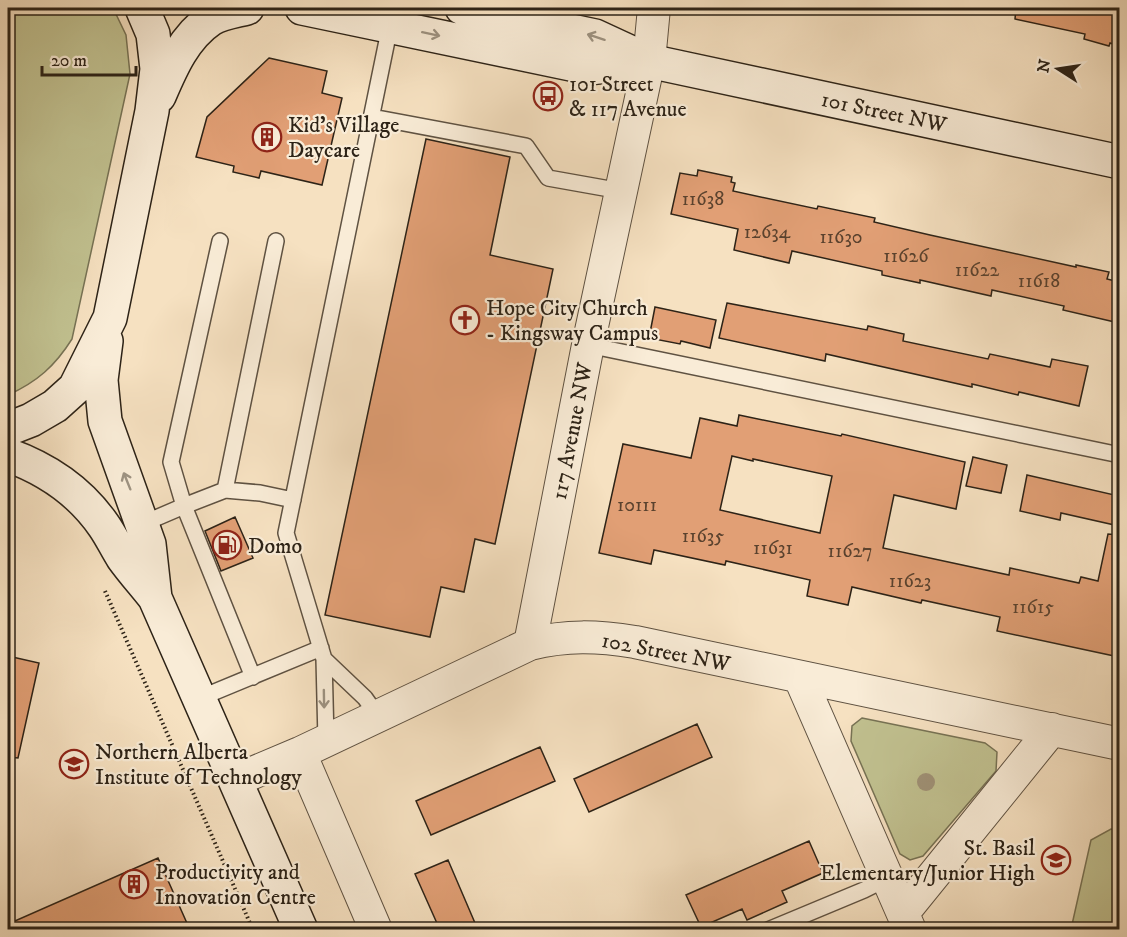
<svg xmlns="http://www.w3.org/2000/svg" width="1127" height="937" viewBox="0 0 1127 937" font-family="'IM FELL DW Pica',serif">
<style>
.green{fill:#c1c190;stroke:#777254;stroke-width:1.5}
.building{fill:#e19f75;stroke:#2d2317;stroke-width:1.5;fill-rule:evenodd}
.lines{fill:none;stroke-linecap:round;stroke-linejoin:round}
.lane-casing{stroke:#5f5242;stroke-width:18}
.street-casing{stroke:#5f5242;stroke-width:34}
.secondary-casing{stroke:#2d2317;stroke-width:36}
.path{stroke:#2d2317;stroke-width:4;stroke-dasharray:1.5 3;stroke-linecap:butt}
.lane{stroke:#f9ecd7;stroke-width:15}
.street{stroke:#f9ecd7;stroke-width:32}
.secondary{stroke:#f9ecd7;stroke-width:33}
.tree{fill:#a09277}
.oneway{stroke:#9d9281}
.labels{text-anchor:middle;stroke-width:4.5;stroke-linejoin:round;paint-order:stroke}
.number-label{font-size:20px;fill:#5a422e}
.poi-label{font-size:22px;fill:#2d2317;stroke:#f9ecd7;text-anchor:start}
.street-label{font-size:22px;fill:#2d2317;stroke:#f9ecd7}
</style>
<rect width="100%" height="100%" fill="#f6e1c1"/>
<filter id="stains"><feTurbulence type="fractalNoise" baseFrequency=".00333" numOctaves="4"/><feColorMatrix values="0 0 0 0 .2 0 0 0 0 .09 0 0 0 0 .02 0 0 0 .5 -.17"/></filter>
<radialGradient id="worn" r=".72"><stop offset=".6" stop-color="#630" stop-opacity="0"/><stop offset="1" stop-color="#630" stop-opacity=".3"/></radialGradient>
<path class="green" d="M8 8H113L126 35 130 74 72 339C55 366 37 382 8 395Z
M862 718 985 743 997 752 996 771 923 856 910 860 900 854 851 741 852 726Z
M1111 829 1119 830V929H1071L1091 840Z"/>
<path class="building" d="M1016 8H1119V46L1110 43 1109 46 1084 39 1085 34 1015 19Z
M269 58 327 71 322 93 342 98 322 185 261 171 259 178 233 172 234 166 196 157 207 117Z
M426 139 510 157 490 255 553 269 495 544 475 539 464 592 441 587 430 637 325 615Z
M698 170 732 177 731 182 735 183 733 191 817 209 818 206 875 218 874 222 930 235 1076 267V265L1109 272 1107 279 1119 282V323L1063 310 1064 306 992 290 991 296 920 280V283L882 275V271L792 251 789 263 734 250 738 229 671 214 680 173 697 176Z
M727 303 867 330 868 326 904 334 903 341 988 359 990 354 1050 367 1052 359 1088 366 1079 406 1019 392 1018 395 972 384V387L826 354 825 361 719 338Z
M655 307 716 320 710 348 681 341 680 344 649 338Z
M739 415 841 436 842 434 965 462 956 509 894 495 883 548 1009 575 1010 568 1079 583 1081 577 1098 581 1108 534 1119 535V657L997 631 1000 617 922 600 921 603 852 587 848 605 807 596 810 580 726 561 725 565 654 550 651 564 599 553 623 444 691 458 700 418 737 426ZM732 456 753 461V459L832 476 820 533 720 510Z
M973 457 1007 465 1001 493 966 486Z
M1027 475 1119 496V526L1061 513 1060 520 1020 511Z
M235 517 253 558 221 571 205 531Z
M8 656 39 663 18 758 8 757Z
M697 724 712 757 589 812 574 779Z
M540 747 555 781 431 835 416 801Z
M809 841 823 873 782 891 787 902 747 920 742 909 701 927 686 895Z
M158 858 190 930H8V924Z
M448 860 478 930H440L415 874Z"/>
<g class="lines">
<g class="lane-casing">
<path id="lane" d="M372 117 526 146 548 178 621 191
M220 241 171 462 184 506 225 490 260 493 293 500
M588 345 1120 455
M225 490 276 241
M142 524 184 506 253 677
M324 659 365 698 377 715
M200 698 321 648
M326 740 324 659 286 533 390 26
M768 930 864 890 888 878"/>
</g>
<g class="street-casing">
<path id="street" d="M530 644 588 345 649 61 654 8
M800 678 910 930
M300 753 376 930
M236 780 300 753 530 644C567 635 597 636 635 642L1120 744
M903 913 1052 729"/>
</g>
<g class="secondary-casing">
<path id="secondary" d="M302 8 590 68 649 61
M462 8 595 36 649 61 1120 162
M159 96C171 68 184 37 211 19 221 13 235 11 247 8
M106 341 101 380 105 421 149 544 155 598
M8 429 31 420 55 406 75 388 110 318 152 111 157 69 153 34 142 8
M8 455C47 469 80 491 104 526 111 536 116 547 123 558 133 572 145 585 155 598L301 930"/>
</g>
<path class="path" d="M105 591 253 930"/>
<use href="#lane" class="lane"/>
<use href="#street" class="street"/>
<use href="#secondary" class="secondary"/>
</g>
<circle class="tree" cx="926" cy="782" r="9"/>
<defs><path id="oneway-shaft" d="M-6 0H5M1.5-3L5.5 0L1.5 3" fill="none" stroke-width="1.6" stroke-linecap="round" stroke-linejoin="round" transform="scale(1.5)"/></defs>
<g class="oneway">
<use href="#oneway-shaft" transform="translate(431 34) rotate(12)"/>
<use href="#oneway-shaft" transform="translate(596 37) rotate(-162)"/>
<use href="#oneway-shaft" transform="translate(127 481) rotate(-112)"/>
<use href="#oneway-shaft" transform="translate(324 699) rotate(89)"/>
</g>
<defs>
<g id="bus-ring" transform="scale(1.5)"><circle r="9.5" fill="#f9ecd7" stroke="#8f2418" stroke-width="1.5"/><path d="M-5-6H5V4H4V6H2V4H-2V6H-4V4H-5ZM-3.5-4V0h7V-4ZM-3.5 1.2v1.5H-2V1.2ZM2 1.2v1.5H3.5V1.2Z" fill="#8f2418"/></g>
<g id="building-ring" transform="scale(1.5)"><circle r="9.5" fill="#f9ecd7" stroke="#8f2418" stroke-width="1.5"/><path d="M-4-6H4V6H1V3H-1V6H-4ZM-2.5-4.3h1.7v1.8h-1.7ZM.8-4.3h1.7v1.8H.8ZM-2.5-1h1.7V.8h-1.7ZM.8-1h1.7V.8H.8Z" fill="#8f2418"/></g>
<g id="church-ring" transform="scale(1.5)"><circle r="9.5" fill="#f9ecd7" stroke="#8f2418" stroke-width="1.5"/><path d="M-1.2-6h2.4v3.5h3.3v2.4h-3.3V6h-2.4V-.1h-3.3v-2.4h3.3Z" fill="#8f2418"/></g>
<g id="fuel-ring" transform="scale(1.5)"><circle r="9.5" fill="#f9ecd7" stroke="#8f2418" stroke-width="1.5"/><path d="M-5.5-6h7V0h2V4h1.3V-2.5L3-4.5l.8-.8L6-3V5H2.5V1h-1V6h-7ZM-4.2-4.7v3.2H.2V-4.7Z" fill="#8f2418"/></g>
<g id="university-ring" transform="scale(1.5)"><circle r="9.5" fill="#f9ecd7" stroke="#8f2418" stroke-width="1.5"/><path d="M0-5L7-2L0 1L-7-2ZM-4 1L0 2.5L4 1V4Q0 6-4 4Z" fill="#8f2418"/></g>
<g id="school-ring" transform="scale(1.5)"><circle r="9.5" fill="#f9ecd7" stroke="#8f2418" stroke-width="1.5"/><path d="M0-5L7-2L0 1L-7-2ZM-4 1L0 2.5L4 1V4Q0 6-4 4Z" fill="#8f2418"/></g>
</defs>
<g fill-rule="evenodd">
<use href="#bus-ring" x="548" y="96"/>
<use href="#building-ring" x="267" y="137"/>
<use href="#church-ring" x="465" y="320"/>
<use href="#fuel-ring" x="227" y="545"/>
<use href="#university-ring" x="74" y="764"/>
<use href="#school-ring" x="1056" y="860"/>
<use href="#building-ring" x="134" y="884"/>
</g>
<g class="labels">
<g class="number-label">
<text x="703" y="205">11638</text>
<text x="767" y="238">12634</text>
<text x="841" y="243">11630</text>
<text x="906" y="262">11626</text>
<text x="977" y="276">11622</text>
<text x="1039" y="287">11618</text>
<text x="637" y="511">10111</text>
<text x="703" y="542">11635</text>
<text x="773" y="554">11631</text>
<text x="850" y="557">11627</text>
<text x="910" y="587">11623</text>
<text x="1033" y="613">11615</text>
</g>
<g class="poi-label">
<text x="569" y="91">101 Street<tspan x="569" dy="25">&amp; 117 Avenue</tspan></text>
<text x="288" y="132">Kid's Village<tspan x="288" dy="25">Daycare</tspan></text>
<text x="486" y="315">Hope City Church<tspan x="486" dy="25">- Kingsway Campus</tspan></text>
<text x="248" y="553">Domo</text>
<text x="95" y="759">Northern Alberta<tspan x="95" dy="25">Institute of Technology</tspan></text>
<text x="1035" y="855" text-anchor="end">St. Basil<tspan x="1035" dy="25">Elementary/Junior High</tspan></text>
<text x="155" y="879">Productivity and<tspan x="155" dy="25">Innovation Centre</tspan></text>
</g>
<g class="street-label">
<text transform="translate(884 111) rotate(12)" y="8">101 Street NW</text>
<text transform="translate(571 431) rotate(-79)" y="8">117 Avenue NW</text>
<text transform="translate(666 651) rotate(11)" y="8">102 Street NW</text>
</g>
</g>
<rect width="1127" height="937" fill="none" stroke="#f6e1c1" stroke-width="30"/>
<rect x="9" y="9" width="1109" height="919" fill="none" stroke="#2d2317" stroke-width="3"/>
<rect x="15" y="15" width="1097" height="907" fill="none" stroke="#2d2317" stroke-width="1.5"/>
<g transform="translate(1058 69) rotate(282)" stroke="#f9ecd7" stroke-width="4.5" paint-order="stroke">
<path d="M0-4.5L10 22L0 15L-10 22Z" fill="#2d2317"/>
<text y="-9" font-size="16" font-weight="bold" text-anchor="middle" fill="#2d2317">N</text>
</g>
<path d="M42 66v9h94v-9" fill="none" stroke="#2d2317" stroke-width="3"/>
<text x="51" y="66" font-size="18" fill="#2d2317" stroke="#f9ecd7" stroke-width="4.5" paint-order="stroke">20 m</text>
<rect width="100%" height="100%" filter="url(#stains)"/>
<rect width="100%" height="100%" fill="url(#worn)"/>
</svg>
